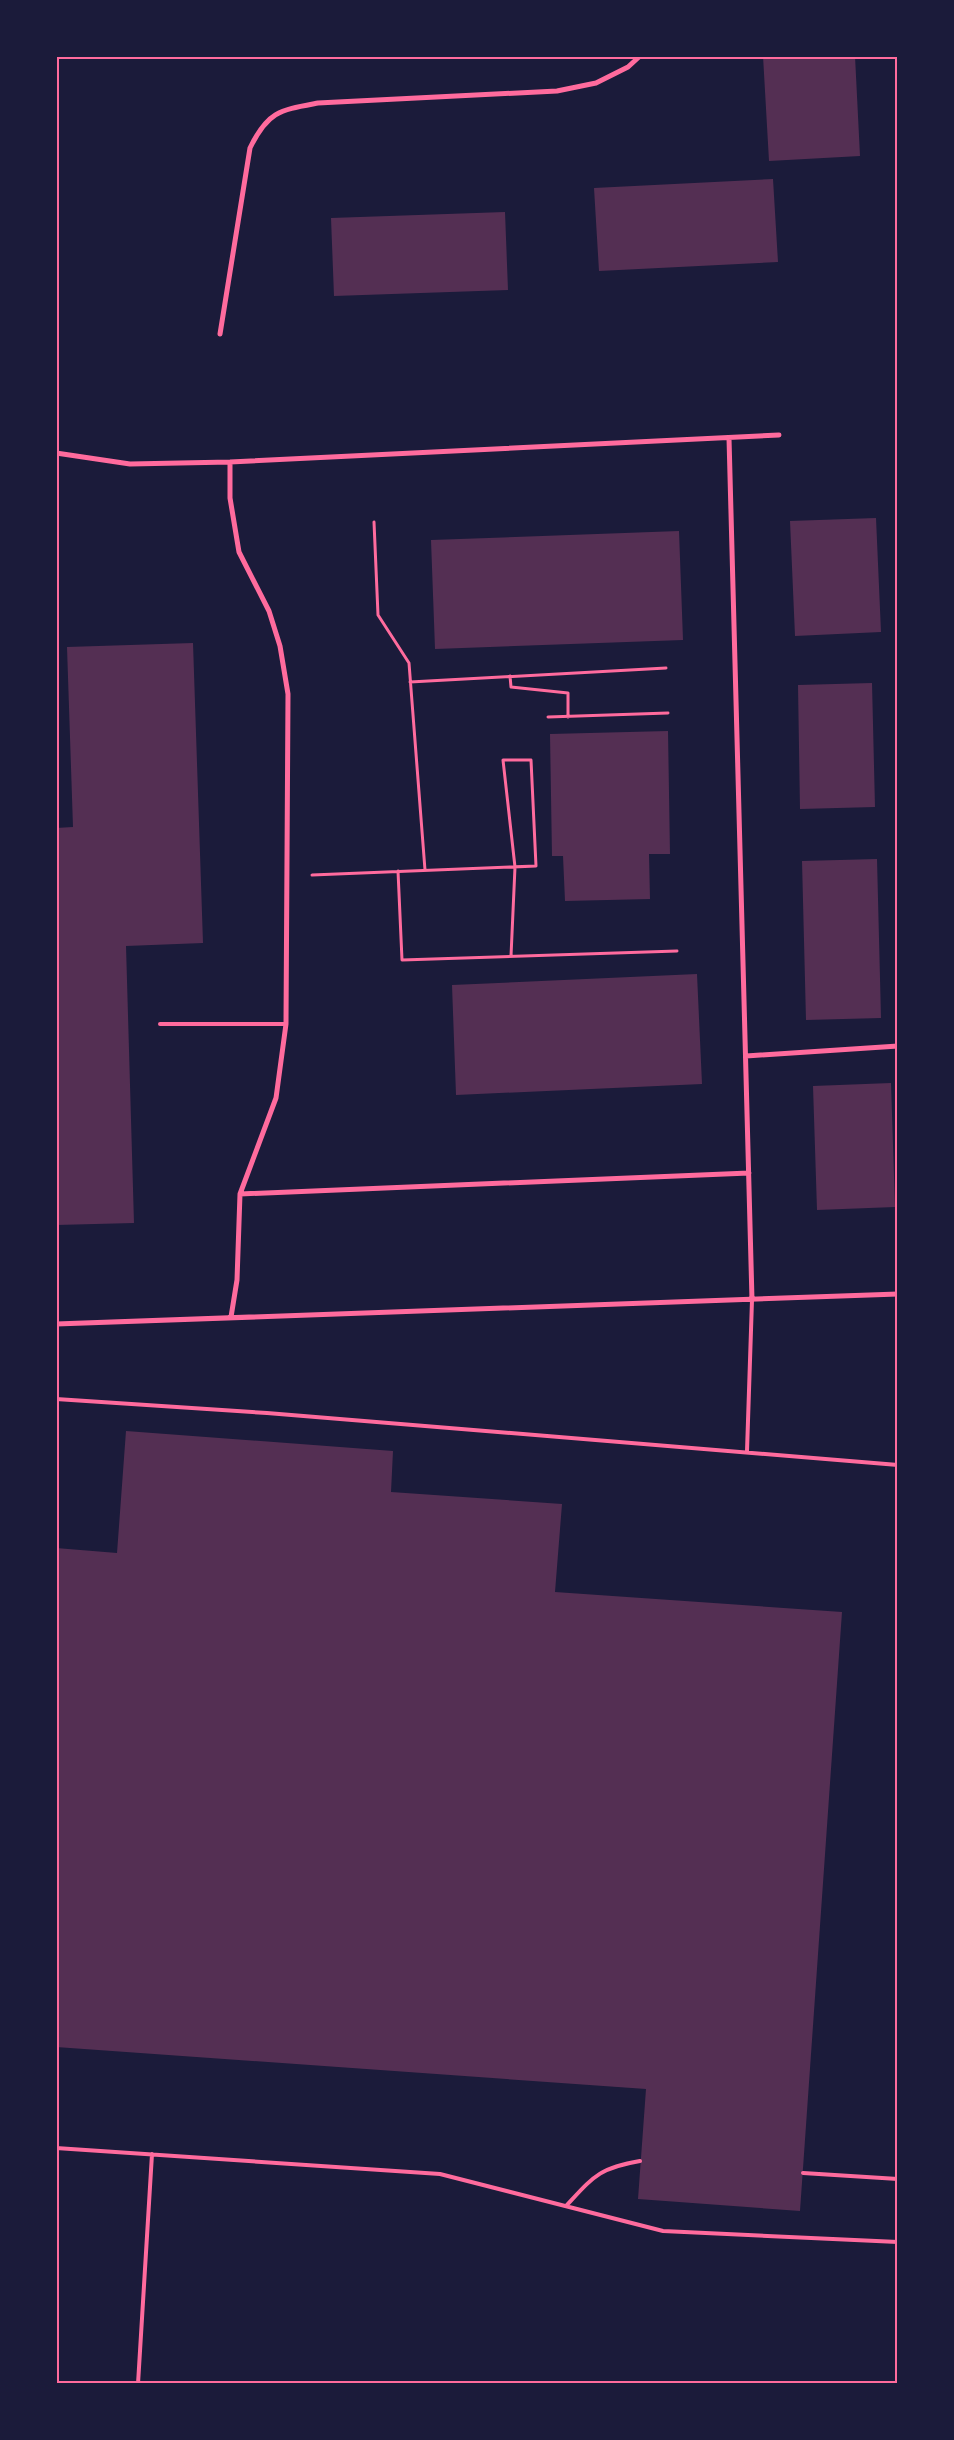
<svg xmlns="http://www.w3.org/2000/svg" width="954" height="2440" viewBox="0 0 954 2440" font-family="Lora,serif">
<style>
.building{fill:#542f53}
.lines{fill:none;stroke-linecap:round;stroke-linejoin:round}
.path{stroke:#ff6b9d;stroke-width:3}
.service{stroke:#ff6b9d;stroke-width:4}
.minor{stroke:#ff6b9d;stroke-width:5}
.neatline{fill:none;stroke:#ff6b9d;stroke-width:2}
</style>
<rect width="100%" height="100%" fill="#1b1b3a"/>
<path class="building" d="M763 56H855L860 156 769 161Z
M773 179 778 262 599 271 594 188Z
M505 212 508 290 334 296 331 218Z
M876 518 881 632 795 636 790 521Z
M679 531 683 640 435 649 431 540Z
M193 643 203 943 126 946 134 1223 56 1225V828L73 827 67 647Z
M872 683 875 807 800 809 798 685Z
M668 731 670 854H649L650 899 565 901 563 856H552L550 734Z
M877 859 881 1018 806 1020 802 861Z
M697 974 702 1084 456 1095 452 985Z
M891 1083 895 1207 817 1210 813 1086Z
M126 1431 393 1451 391 1492 562 1504 555 1592 842 1612 800 2211 638 2199 646 2089 56 2047V1548L117 1553Z"/>
<g class="lines">
<path class="path" d="M374 522 378 615 409 663 425 870
M510 676 511 687 568 693V717
M410 682 666 668
M548 717 668 713
M398 871 402 960 677 951
M312 875C387 872 462 869 536 866L531 760H503L515 867 511 956"/>
<path class="service" d="M160 1024H286
M56 1399 267 1413 898 1465
M747 1451 752 1300
M56 2148 440 2174 663 2231 898 2242
M803 2173 898 2179
M566 2206C594 2176 599 2168 640 2161
M138 2384 152 2154"/>
<path class="minor" d="M220 334 250 148C268 111 280 110 318 103L557 91 596 83 628 67 640 56
M729 438 752 1300
M56 453 130 464 230 462 779 435
M230 462V498L239 552 269 611 280 646 288 694 286 1024 276 1098 240 1194 237 1280 231 1317
M746 1056 898 1046
M240 1194 749 1173
M56 1324 898 1294"/>
</g>
<rect width="954" height="2440" fill="none" stroke="#1b1b3a" stroke-width="115"/>
<rect x="58" y="58" width="838" height="2324" class="neatline"/>
</svg>
